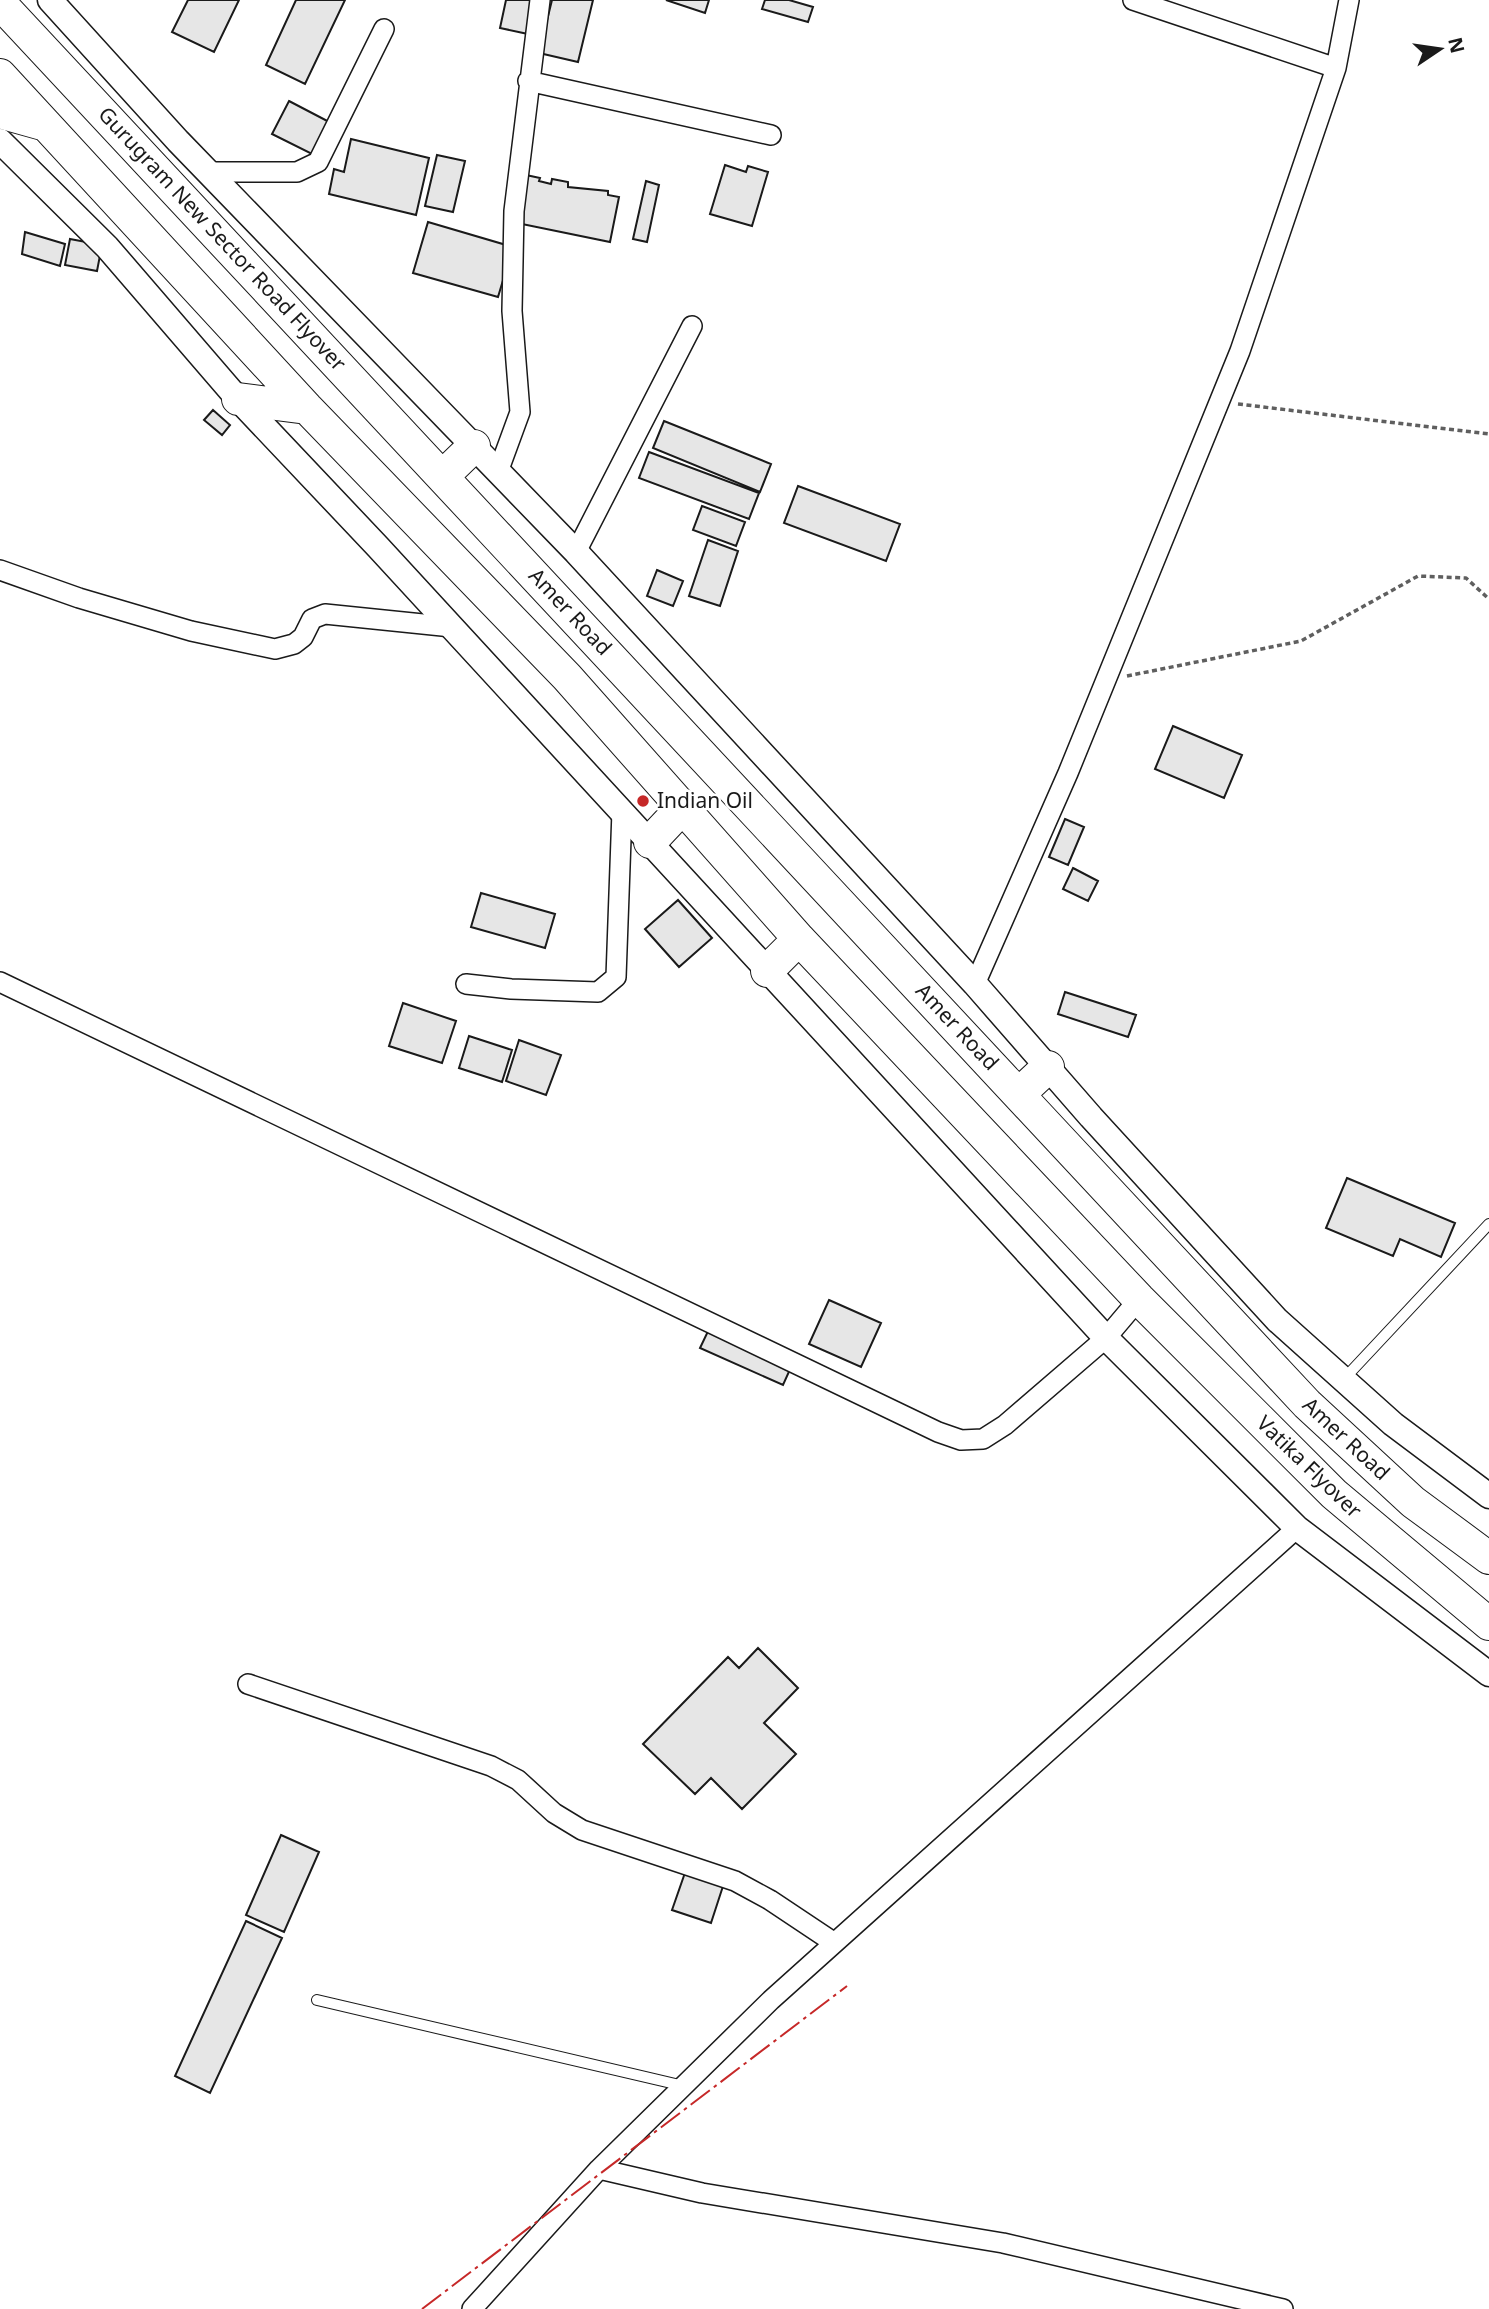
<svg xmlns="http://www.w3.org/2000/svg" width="1489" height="2309" viewBox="0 0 1489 2309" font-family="'Noto Sans',sans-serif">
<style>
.building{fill:#e6e6e6;stroke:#1a1a1a;stroke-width:2}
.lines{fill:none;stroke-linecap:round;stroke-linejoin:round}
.service-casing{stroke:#1a1a1a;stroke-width:12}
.minor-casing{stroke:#1a1a1a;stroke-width:22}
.tertiary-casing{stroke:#1a1a1a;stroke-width:27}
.trunk-casing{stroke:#1a1a1a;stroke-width:34}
.path{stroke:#5f5f5f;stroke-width:3.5;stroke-dasharray:5 3.5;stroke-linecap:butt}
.service{stroke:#fff;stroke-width:10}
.minor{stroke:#fff;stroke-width:19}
.tertiary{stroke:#fff;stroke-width:24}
.trunk{stroke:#fff;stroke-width:32}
.power{stroke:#c62828;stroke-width:2;stroke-dasharray:24 5 3.5 5;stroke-linecap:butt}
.poi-dot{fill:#c62828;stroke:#fff;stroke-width:2.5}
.labels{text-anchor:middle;stroke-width:5;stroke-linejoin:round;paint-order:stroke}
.street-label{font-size:21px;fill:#1a1a1a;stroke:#fff}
.poi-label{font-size:21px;fill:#1a1a1a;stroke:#fff;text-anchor:start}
</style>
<rect width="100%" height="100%" fill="#fff"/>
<path class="building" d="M188 0H239L214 52 172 32Z
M296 0H345L305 84 266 65Z
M506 0H534L528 34 500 28Z
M552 0H593L578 62 539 53Z
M666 0H709L705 13Z
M765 0H789L813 7 808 22 762 9Z
M289 101 335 125 318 157 272 134Z
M351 139 429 158 416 215 329 194 334 169 344 172Z
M437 155 465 161 453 212 425 206Z
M725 165 746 172 748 166 768 172 752 226 710 214Z
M526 175 540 178 539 181 551 184 552 179 568 182V187L608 191V195L619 197 610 242 517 223Z
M646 181 659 185 647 242 633 239Z
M428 222 513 247 498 297 413 273Z
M25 232 65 244 60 266 22 254Z
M70 239 102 245 97 271 65 265Z
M213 410 230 425 222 435 204 420Z
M664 421 771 464 760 492 653 448Z
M649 452 759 493 749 519 639 478Z
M798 486 900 524 886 561 784 523Z
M702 506 745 522 736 546 693 530Z
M708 540 738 551 720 606 689 596Z
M657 570 683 581 673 606 647 596Z
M1173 726 1242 755 1224 798 1155 769Z
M1065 819 1084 827 1068 865 1049 857Z
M1073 868 1098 881 1088 901 1063 889Z
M481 893 555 914 545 948 471 927Z
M678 900 712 938 679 967 645 929Z
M1065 992 1136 1015 1128 1037 1058 1014Z
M403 1003 456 1021 442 1063 389 1046Z
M469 1036 512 1050 502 1082 459 1068Z
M519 1040 561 1055 546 1095 506 1081Z
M1347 1178 1455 1223 1441 1257 1400 1239 1393 1256 1326 1228Z
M829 1300 881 1323 861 1367 809 1344Z
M710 1327 792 1365 783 1385 700 1348Z
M758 1648 798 1688 764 1723 796 1754 742 1809 711 1778 695 1794 643 1744 728 1657 739 1668Z
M281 1835 319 1852 284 1932 246 1915Z
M687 1867 725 1880 711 1923 672 1910Z
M246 1921 282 1938 210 2093 175 2076Z"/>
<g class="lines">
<g class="service-casing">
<path id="service" d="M1343 1380 1489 1224
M317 2000 684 2086"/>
</g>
<g class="minor-casing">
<path id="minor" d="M1133 0 1336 68
M528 81 771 135
M208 172H297L318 162 384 29
M498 472 520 412 512 311 514 211 540 0
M576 552 692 326
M0 570 79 598 191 631 275 649 294 644 303 637 312 619 325 614 452 627
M0 982 938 1432 961 1440 983 1439 1005 1425 1106 1338 1139 1299
M466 984 511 989 598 992 616 977 622 811
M975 984 1068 773 1240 351 1336 68 1349 0
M248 1684 491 1766 518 1780 554 1813 582 1830 735 1881 770 1900 833 1942
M599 2169 702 2193 1003 2243 1283 2309
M472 2309 599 2169 771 2000 1297 1528"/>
</g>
<g class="tertiary-casing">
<path id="tertiary" d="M50 0 178 141 576 552 975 984 1091 1117 1277 1320 1393 1424 1489 1496
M0 141 107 247 238 399 378 547 1106 1338 1297 1528 1489 1674"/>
</g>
<g class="trunk-casing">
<path id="trunk" d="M0 3 1307 1404 1413 1502 1489 1558
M0 75 307 408 567 677 799 939 1139 1299 1334 1494 1489 1624
M0 112 46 125
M238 399 307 408
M443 476 474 446
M650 842 683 807
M767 971 799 939
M1019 1094 1048 1067"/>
</g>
<path class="path" d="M1238 404 1489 434
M1127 676 1301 641 1418 576 1466 578 1489 599"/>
<use href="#service" class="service"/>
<use href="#minor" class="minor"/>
<use href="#tertiary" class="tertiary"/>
<use href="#trunk" class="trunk"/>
<path class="power" d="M422 2309 847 1986"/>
</g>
<circle class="poi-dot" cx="643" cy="801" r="7"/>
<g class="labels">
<g class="street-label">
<text transform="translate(222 239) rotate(47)" y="7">Gurugram New Sector Road Flyover</text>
<text transform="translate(570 612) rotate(47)" y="7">Amer Road</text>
<text transform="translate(957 1027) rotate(47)" y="7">Amer Road</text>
<text transform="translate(1346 1439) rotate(43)" y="7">Amer Road</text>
<text transform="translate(1309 1467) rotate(44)" y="7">Vatika Flyover</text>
</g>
<g class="poi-label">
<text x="657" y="808">Indian Oil</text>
</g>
</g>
<g transform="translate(1440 49) rotate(77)" stroke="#ffffff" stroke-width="5" paint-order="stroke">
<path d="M0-5L12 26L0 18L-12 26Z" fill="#1a1a1a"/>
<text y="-10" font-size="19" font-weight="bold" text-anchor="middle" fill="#1a1a1a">N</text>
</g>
</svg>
